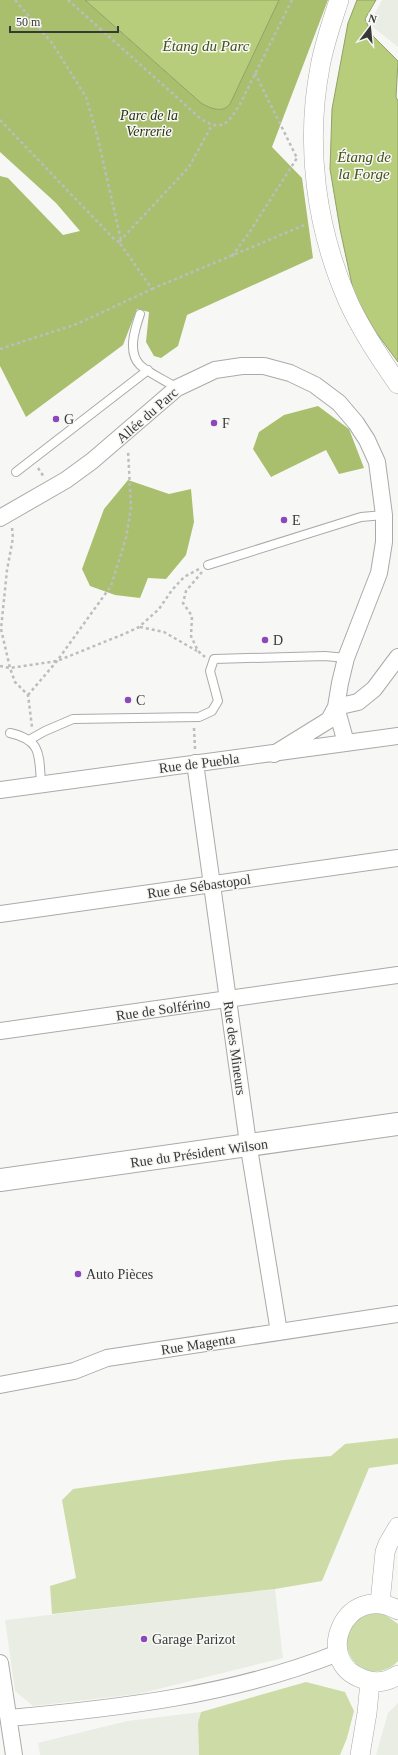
<svg xmlns="http://www.w3.org/2000/svg" width="398" height="1755" viewBox="0 0 398 1755" font-family="'Times New Roman',serif">
<style>
.built{fill:#eaede3}
.green{fill:#cddca6}
.forest{fill:#a9bf6e}
.water{fill:#b7cd7b;stroke:#91a067}
.lines{fill:none;stroke-linecap:round;stroke-linejoin:round}
.service-casing{stroke:#aaaba8;stroke-width:10}
.minor-casing{stroke:#aaaba8;stroke-width:18}
.tertiary-casing{stroke:#aaaba8;stroke-width:20}
.secondary-casing{stroke:#aaaba8;stroke-width:24}
.path{stroke:#bdbdbb;stroke-width:2.5;stroke-dasharray:3 3;stroke-linecap:butt}
.service{stroke:#fff;stroke-width:8}
.minor{stroke:#fff;stroke-width:16}
.tertiary{stroke:#fff;stroke-width:19}
.secondary{stroke:#fff;stroke-width:22}
.poi-dot{fill:#8c47ba;stroke:#f7f8f5;stroke-width:1.5}
.labels{text-anchor:middle;stroke-width:3;stroke-linejoin:round;paint-order:stroke}
.park-label{font-size:14px;font-style:italic;fill:#29310e;stroke:#f7f8f5}
.street-label{font-size:14px;fill:#383837;stroke:#f7f8f5}
.poi-label{font-size:14px;fill:#383837;stroke:#f7f8f5;text-anchor:start}
.water-label{font-size:15px;font-style:italic;fill:#445117;stroke:#f7f8f5}
</style>
<rect width="100%" height="100%" fill="#f7f8f5"/>
<path class="built" d="M382 0H398V47L369 24Z
M275 1589 283 1658 138 1694 33 1706 15 1691 5 1620Z
M398 1703V1755H376L388 1713Z
M201 1712 198 1723 199 1755H40L38 1743 127 1721Z"/>
<path class="green" d="M398 1438V1464L369 1468 322 1581 275 1589 52 1614 50 1586 76 1578 62 1500 73 1489 284 1460 331 1456 345 1444Z
M376 1613 386 1615 398 1624V1661C393 1667 387 1669 380 1671 344 1677 330 1619 376 1613Z
M306 1682 345 1692 354 1711 347 1738 340 1755H199L198 1723 201 1712Z"/>
<path class="forest" d="M0 0H85L201 103C210 108 222 114 230 104L279 0H328L272 147 302 178 313 258 187 315 178 346 161 358 154 356 146 342 149 312 137 309 123 345 26 417 0 366V176L8 178 63 235 80 231 56 203 0 152Z
M318 406 349 429 364 468 339 474 326 450 271 477 253 449 259 432 284 415Z
M128 480 169 494 191 489 194 522 186 555 166 579 148 578 140 598 115 595 90 586 82 569 104 509Z"/>
<path class="water" d="M85 0H279L230 104C222 114 210 108 201 103Z
M357 0H376L365 19 373 36 398 61 396 97 398 101V362L375 331 354 294 340 229 330 169 332 109 348 23Z"/>
<g class="lines">
<g class="service-casing">
<path id="service" d="M140 314C135 329 127 352 140 365 147 372 168 382 177 388
M16 472 148 370
M208 565 361 517 384 515
M10 733C42 740 39 755 41 784
M29 740 45 731 73 719 199 717 212 711 218 701 210 671 214 659 325 656 346 658"/>
</g>
<g class="minor-casing">
<path id="minor" d="M0 518 66 480 92 461 177 388 215 370 242 366H264L290 373 315 385 339 403 356 423 367 440 377 462 384 515V542L379 573 346 658 340 683 336 707 329 720 274 754
M336 707 358 702 374 689 398 657
M336 707 346 743
M195 763 247 1136 279 1332
M0 790 398 736
M0 914 398 858
M0 1031 398 975
M0 1385 74 1371 107 1358 398 1314
M0 1663 14 1755
M9 1718C120 1708 233 1695 338 1653"/>
</g>
<g class="tertiary-casing">
<path id="tertiary" d="M339 0C332 22 324 44 320 67 305 146 316 228 348 301 361 330 380 358 398 384
M380 1603 385 1552 388 1544 398 1527
M398 1610C344 1581 312 1662 363 1679 375 1684 387 1682 398 1675
M360 1755 367 1713 370 1682"/>
</g>
<g class="secondary-casing">
<path id="secondary" d="M0 1180 398 1124"/>
</g>
<path class="path" d="M68 0 201 119C223 132 227 124 239 106L292 0
M255 73 297 158
M0 120 115 240 119 242 121 240 98 139 86 97 52 43 15 0
M232 256 249 233 297 158
M152 289 307 224
M0 349 77 324 152 289 119 242 189 167 212 125
M38 468 44 477
M12 528 13 538 7 570 1 629 10 668 15 682 28 695 32 727
M202 572 186 591 183 603 192 616 191 636 198 651 205 657
M140 627 164 632 197 651
M0 666 10 668 57 661 124 634 139 627 159 609 172 590 184 577 199 569
M28 695 57 661 111 586 126 538 131 508 128 450
M194 728 195 749"/>
<use href="#service" class="service"/>
<use href="#minor" class="minor"/>
<use href="#tertiary" class="tertiary"/>
<use href="#secondary" class="secondary"/>
</g>
<g class="poi-dot">
<circle cx="56" cy="419" r="4"/>
<circle cx="214" cy="423" r="4"/>
<circle cx="284" cy="520" r="4"/>
<circle cx="265" cy="640" r="4"/>
<circle cx="128" cy="700" r="4"/>
<circle cx="78" cy="1274" r="4"/>
<circle cx="144" cy="1639" r="4"/>
</g>
<g class="labels">
<g class="park-label">
<text x="149" y="120">Parc de la<tspan x="149" dy="16">Verrerie</tspan></text>
</g>
<g class="street-label">
<text transform="translate(147 415) rotate(-41)" y="5">Allée du Parc</text>
<text transform="translate(199 763) rotate(-7)" y="5">Rue de Puebla</text>
<text transform="translate(199 886) rotate(-8)" y="5">Rue de Sébastopol</text>
<text transform="translate(163 1009) rotate(-8)" y="5">Rue de Solférino</text>
<text transform="translate(235 1048) rotate(82)" y="5">Rue des Mineurs</text>
<text transform="translate(199 1153) rotate(-8)" y="5">Rue du Président Wilson</text>
<text transform="translate(198 1344) rotate(-9)" y="5">Rue Magenta</text>
</g>
<g class="poi-label">
<text x="64" y="424">G</text>
<text x="222" y="428">F</text>
<text x="292" y="525">E</text>
<text x="273" y="645">D</text>
<text x="136" y="705">C</text>
<text x="86" y="1279">Auto Pièces</text>
<text x="152" y="1644">Garage Parizot</text>
</g>
<g class="water-label">
<text x="206" y="51">Étang du Parc</text>
<text x="364" y="162">Étang de<tspan x="364" dy="17">la Forge</tspan></text>
</g>
</g>
<g transform="translate(370 28) rotate(16)" stroke="#f7f8f5" stroke-width="3" paint-order="stroke">
<path d="M0-3L7 15L0 10L-7 15Z" fill="#383837"/>
<text y="-6" font-size="11" font-weight="bold" text-anchor="middle" fill="#383837">N</text>
</g>
<path d="M10 26v6h108v-6" fill="none" stroke="#383837" stroke-width="2"/>
<text x="16" y="26" font-size="12" fill="#383837" stroke="#f7f8f5" stroke-width="3" paint-order="stroke">50 m</text>
</svg>
